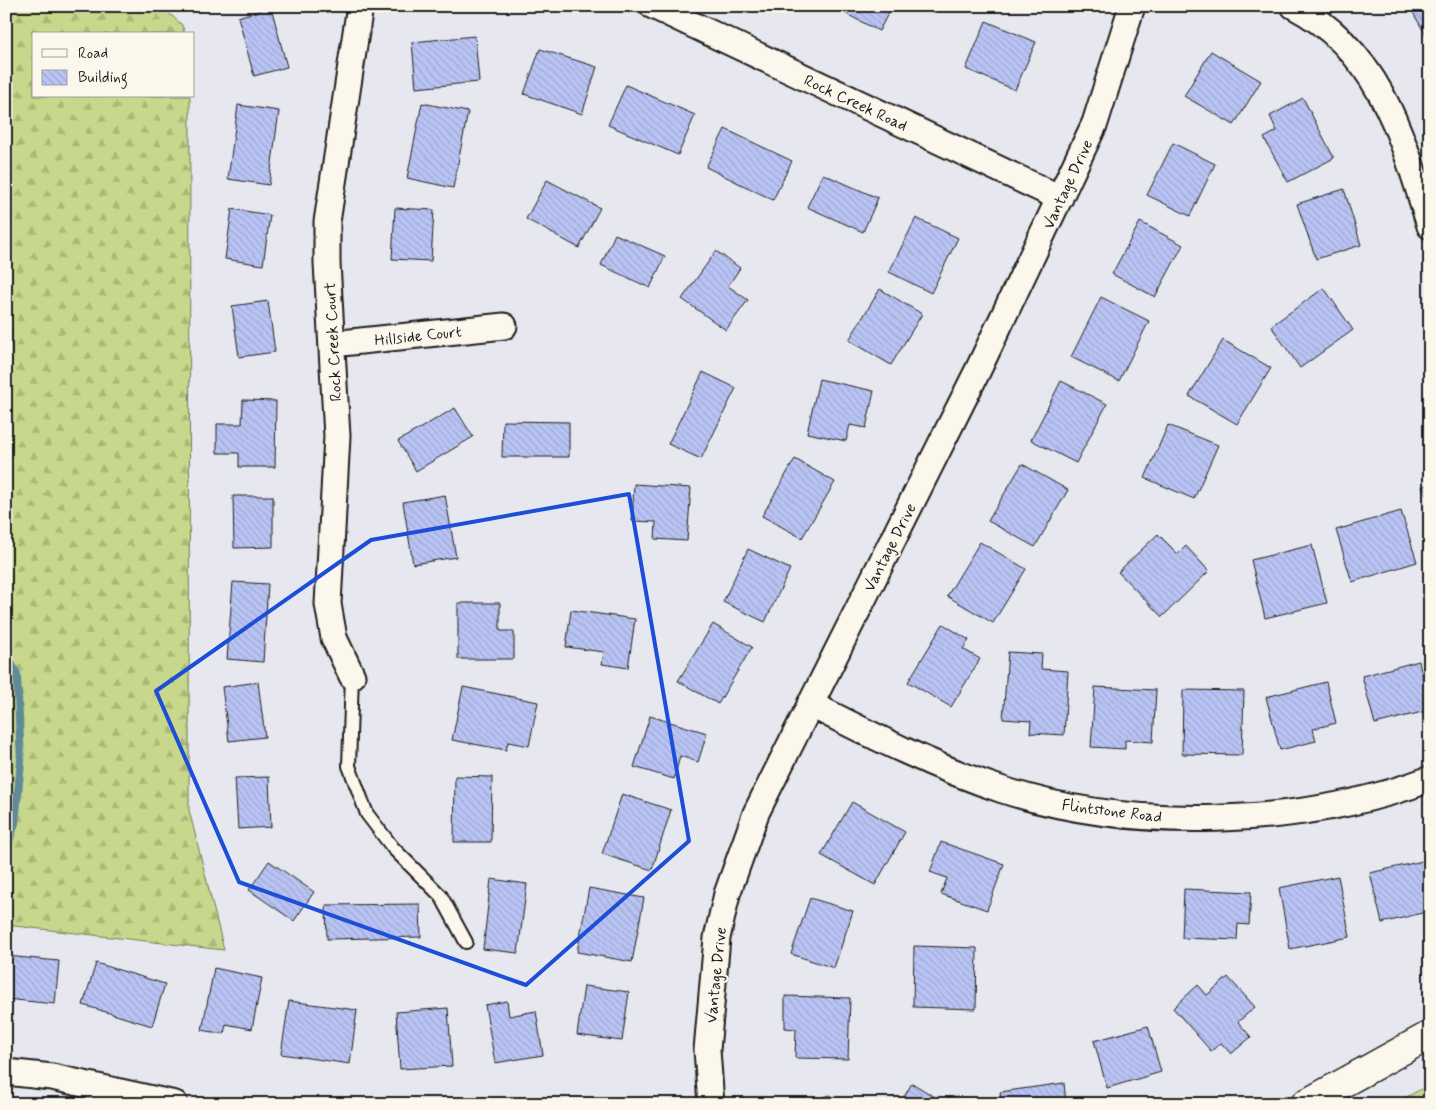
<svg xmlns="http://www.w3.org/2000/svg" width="1436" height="1110" viewBox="0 0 1436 1110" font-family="Mynerve,sans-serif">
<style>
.forest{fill:url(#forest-firs);stroke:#727a54}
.park{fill:#c7d78b;stroke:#727a54}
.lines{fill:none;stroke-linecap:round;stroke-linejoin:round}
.stream{stroke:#5e8a98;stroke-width:8}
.building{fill:url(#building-back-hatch);stroke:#1c1c1c}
.lane-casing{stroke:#1c1c1c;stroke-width:16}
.street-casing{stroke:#1c1c1c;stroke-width:29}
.secondary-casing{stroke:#1c1c1c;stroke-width:31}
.lane{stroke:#fbf7ec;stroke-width:12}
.street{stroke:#fbf7ec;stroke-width:25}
.secondary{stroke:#fbf7ec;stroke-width:28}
.marked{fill:none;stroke:#1d4ed8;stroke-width:4;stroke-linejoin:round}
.labels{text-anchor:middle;stroke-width:4.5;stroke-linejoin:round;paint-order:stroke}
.street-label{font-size:16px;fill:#1c1c1c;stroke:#fbf7ec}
</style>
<defs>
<pattern id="forest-firs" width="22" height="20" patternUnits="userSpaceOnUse" patternTransform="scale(1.25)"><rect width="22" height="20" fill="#c7d78b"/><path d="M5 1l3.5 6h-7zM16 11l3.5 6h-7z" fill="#aab877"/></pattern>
<pattern id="building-back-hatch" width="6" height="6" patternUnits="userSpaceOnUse" patternTransform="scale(1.25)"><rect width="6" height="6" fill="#b9c4f5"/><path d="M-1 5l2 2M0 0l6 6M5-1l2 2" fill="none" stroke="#9ea8d1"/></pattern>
</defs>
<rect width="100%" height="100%" fill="#e7e8ef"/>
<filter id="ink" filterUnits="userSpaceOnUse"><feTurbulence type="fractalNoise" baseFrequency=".02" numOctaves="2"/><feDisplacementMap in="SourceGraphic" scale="10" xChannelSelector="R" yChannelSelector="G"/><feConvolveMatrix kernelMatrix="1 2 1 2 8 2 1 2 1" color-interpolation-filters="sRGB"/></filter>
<g filter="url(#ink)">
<path class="forest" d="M161 6 182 25 185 34H34V96H190L189 810 224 950 6 925V7Z"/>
<path class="park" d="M1430 1084V1104H1394Z"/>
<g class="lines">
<path class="stream" d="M6 361 9 332
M6 651 7 656 17 674 21 762 15 823 6 851"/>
</g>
<path class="building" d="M831 6H892L879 31Z
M1409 6H1430V39L1429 40Z
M271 7 287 67 254 76 238 17Z
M986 21 1036 42 1015 90 966 69Z
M475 36 479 82 416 88 412 42Z
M540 49 597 67 582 114 524 94Z
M1211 51 1261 81 1234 125 1184 96Z
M626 85 695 115 678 155 608 125Z
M1303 98 1334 158 1288 182 1264 138 1277 131 1270 116Z
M422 103 468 112 453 188 407 178Z
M238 105 279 111 269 185 228 179Z
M725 129 792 161 773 200 706 167Z
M1173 143 1215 164 1190 216 1147 195Z
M823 174 878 198 863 232 807 207Z
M547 180 600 208 579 248 526 219Z
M1344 189 1361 245 1316 259 1297 204Z
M395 208 434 210 431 261 392 259Z
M232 209 270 215 263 265 225 259Z
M916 218 958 238 931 293 889 272Z
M1140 222 1183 245 1155 297 1112 274Z
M615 234 665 256 650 288 601 265Z
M716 251 740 268 728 286 748 300 726 330 682 299Z
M1324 288 1353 330 1300 368 1271 326Z
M880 289 922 314 891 365 849 340Z
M1101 297 1149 321 1119 381 1071 357Z
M268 301 275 352 239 357 232 306Z
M1223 340 1271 368 1237 424 1189 396Z
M703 372 736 388 701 459 668 444Z
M819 379 874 391 866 428 850 425 846 441 807 433Z
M1061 381 1107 404 1076 463 1031 440Z
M243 400 276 401 275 467H239V453H217V424H242Z
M455 408 473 437 416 471 398 441Z
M503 421 569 422V457H502Z
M1168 425 1218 445 1194 499 1145 478Z
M795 459 835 482 802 538 762 516Z
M1022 464 1068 490 1035 547 988 521Z
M1430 483V502L1422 487Z
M634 484 691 488 687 541 655 539 656 522 632 521Z
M445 495 456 557 413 564 403 502Z
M233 496H273V547L234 548Z
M1401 511 1417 562 1352 582 1336 530Z
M1158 534 1178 554 1186 546 1209 571 1162 617 1118 572Z
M980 542 1026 569 993 623 947 596Z
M1312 545 1327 603 1265 618 1251 560Z
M748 549 790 569 765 622 723 602Z
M233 582 268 584 263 662 227 659Z
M458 603H500V631H514V659H458Z
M571 610 635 619 628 668 602 664 604 652 566 647Z
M713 624 752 647 718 704 678 681Z
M943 624 969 640 963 649 980 659 951 707 908 682Z
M1008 652 1042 654 1041 669 1068 671 1064 735 1030 733 1031 721 1003 719Z
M1419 661 1430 710 1375 724 1362 676Z
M258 682 265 737 229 741 222 687Z
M1326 682 1336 723 1313 729 1316 741 1280 750 1266 697Z
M463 687 538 702 529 746 508 742 506 750 452 740Z
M1095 687 1156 690 1153 742 1125 740V749L1091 747Z
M1183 690 1244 691 1242 755 1182 754Z
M650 716 707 733 698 762 680 756 674 779 634 767Z
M455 776 492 777 491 842H454Z
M269 777 271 827 238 829 235 778Z
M622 794 671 810 652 870 602 854Z
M852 802 905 832 875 885 821 855Z
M941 842 1004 864 987 910 941 894 947 878 930 872Z
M1427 860 1430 870V911L1382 923 1370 873Z
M269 861 314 892 294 921 249 890Z
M1338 876 1350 937 1290 949 1279 888Z
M491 879 527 884 518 953 483 949Z
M589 888 644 898 632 962 577 952Z
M1184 889 1251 892 1249 925 1238 924 1237 940 1182 938Z
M810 898 853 911 834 968 791 954Z
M420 904 421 937 327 939 326 905Z
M914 946 977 948 976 1009 913 1007Z
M6 956 59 961 55 1004 6 999Z
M96 963 165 984 152 1026 83 1005Z
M214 968 262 978 252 1029 226 1024 224 1034 202 1030Z
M1228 977 1255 1007 1238 1022 1251 1037 1231 1054 1221 1043 1211 1051 1173 1008 1198 985 1207 995Z
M584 986 629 992 622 1041 577 1035Z
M785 996 850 998 848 1059 795 1058 796 1029 785 1028Z
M289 1001 357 1010 350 1064 281 1054Z
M507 1001 509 1016 536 1011 543 1055 495 1063 485 1005Z
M448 1008 452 1066 400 1069 396 1012Z
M1148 1026 1161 1072 1107 1088 1094 1041Z
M912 1083 946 1104H900Z
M1064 1083 1066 1104H1002L1000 1092Z
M831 1095 833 1104H795Z"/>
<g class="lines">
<g class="lane-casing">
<path id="lane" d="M352 676 349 766 367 814 393 848 441 896 466 942"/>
</g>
<g class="street-casing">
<path id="street" d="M653 6 1060 198
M1294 6C1381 52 1403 139 1430 226
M332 344 504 326
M352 676 334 638 328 604 337 436 327 263V222L360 6
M810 704C873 736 936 768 1003 790 1132 832 1303 827 1430 779
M6 1072 52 1077 175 1104
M711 1104 707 1050 717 938 727 894 756 813 978 370 1095 123 1132 6"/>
</g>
<g class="secondary-casing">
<path id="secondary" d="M1305 1104 1430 1035"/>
</g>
<use href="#lane" class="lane"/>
<use href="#street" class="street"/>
<use href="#secondary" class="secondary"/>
</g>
</g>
<path class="marked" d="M629 494 689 841 526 985 239 882 156 691 371 540Z"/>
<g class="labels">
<g class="street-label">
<text transform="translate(856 102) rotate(25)" y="6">Rock Creek Road</text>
<text transform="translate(1067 184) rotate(-65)" y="6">Vantage Drive</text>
<text transform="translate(418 335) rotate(-6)" y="6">Hillside Court</text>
<text transform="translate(332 342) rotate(-93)" y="6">Rock Creek Court</text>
<text transform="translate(889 547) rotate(-63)" y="6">Vantage Drive</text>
<text transform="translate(1112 810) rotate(7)" y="6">Flintstone Road</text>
<text transform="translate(715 975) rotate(-84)" y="6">Vantage Drive</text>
</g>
</g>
<rect width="1436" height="1110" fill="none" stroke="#fbf7ec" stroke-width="25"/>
<rect x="12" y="12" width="1411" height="1085" fill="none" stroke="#1c1c1c" stroke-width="2" filter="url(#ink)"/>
<rect x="32" y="32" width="162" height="65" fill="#fbf7ec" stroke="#a29f99"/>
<rect x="42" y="49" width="25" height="8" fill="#fbf7ec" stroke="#a29f99"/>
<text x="78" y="58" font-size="15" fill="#1c1c1c">Road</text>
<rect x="42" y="70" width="25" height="15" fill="url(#building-back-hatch)" stroke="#a29f99"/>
<text x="78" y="82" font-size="15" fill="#1c1c1c">Building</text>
</svg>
